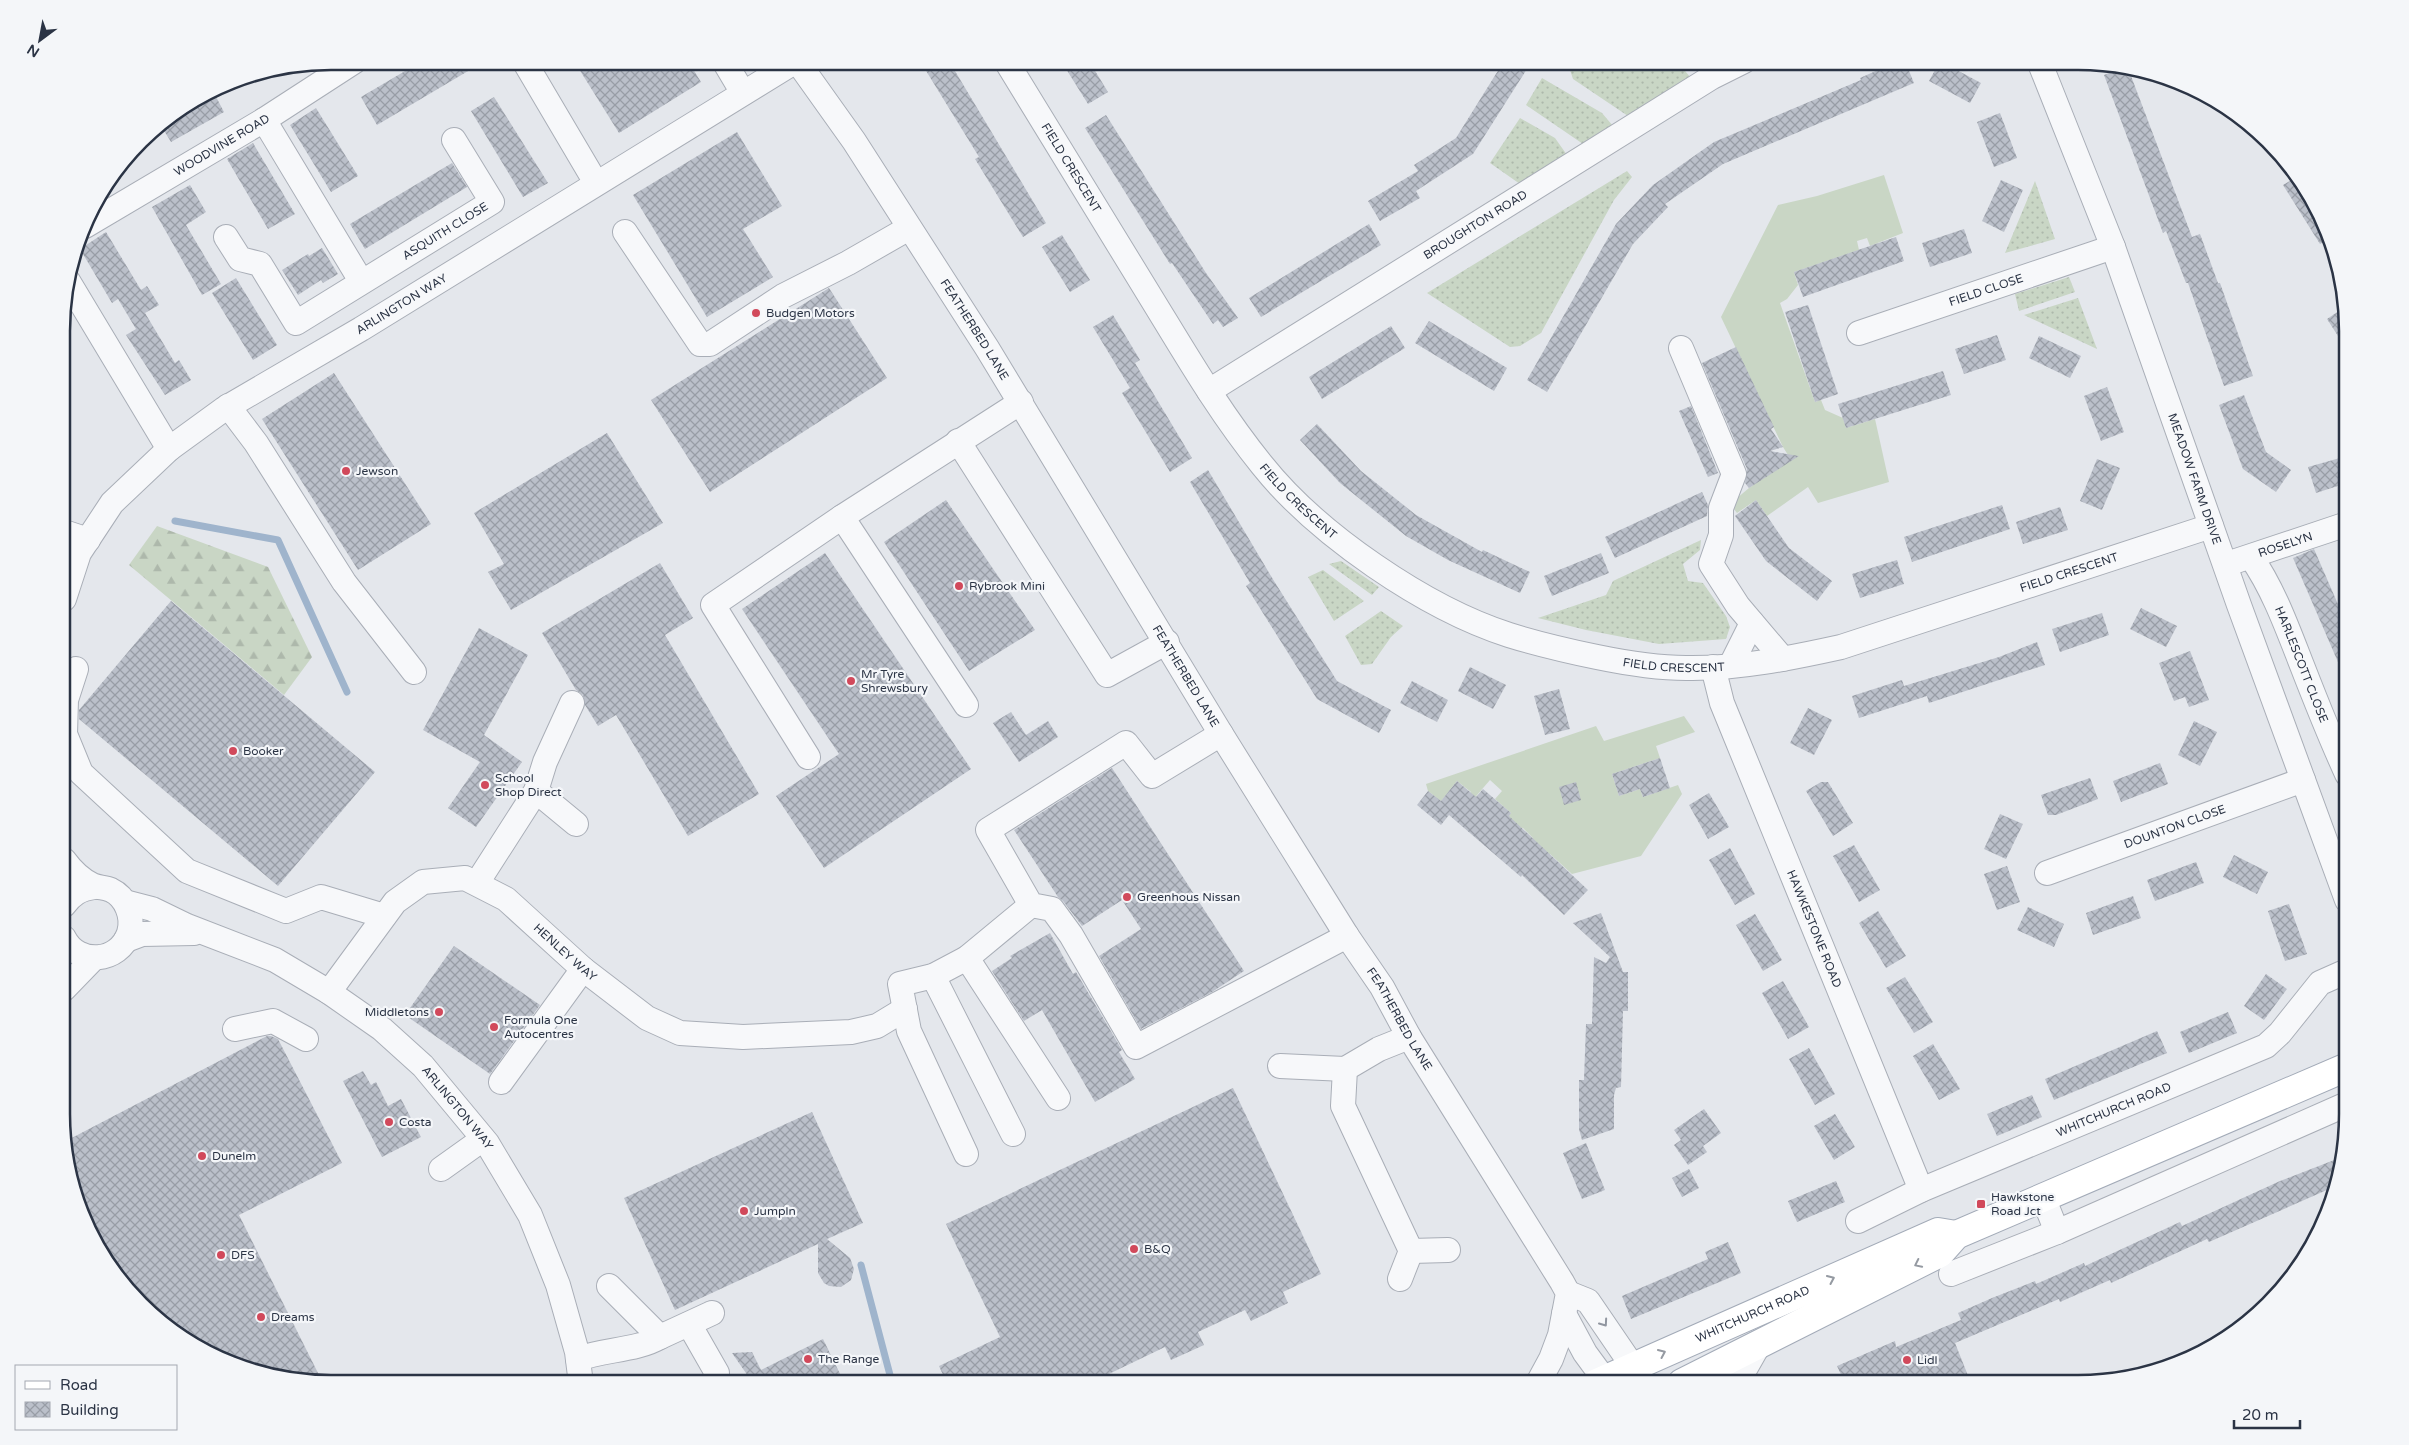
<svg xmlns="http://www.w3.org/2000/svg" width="2409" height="1445" viewBox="0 0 2409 1445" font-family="'Varela Round',sans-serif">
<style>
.grass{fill:url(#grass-dots)}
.forest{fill:url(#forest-firs)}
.garden{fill:#c9d6c5}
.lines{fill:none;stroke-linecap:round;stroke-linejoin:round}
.stream{stroke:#9fb4cc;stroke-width:7}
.building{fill:url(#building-cross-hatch)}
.minor-casing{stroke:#a9aeb7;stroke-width:26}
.major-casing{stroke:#a3abb8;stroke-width:30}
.minor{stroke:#f7f8fa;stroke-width:24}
.major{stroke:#fff;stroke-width:28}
.oneway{stroke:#959aa2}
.oneway2{stroke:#9196a0}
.poi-dot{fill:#d1495b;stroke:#f4f6f9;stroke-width:2}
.labels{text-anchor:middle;stroke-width:4.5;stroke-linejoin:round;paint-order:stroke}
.street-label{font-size:12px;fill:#2b3445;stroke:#f4f6f9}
.poi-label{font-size:12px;fill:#2b3445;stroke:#f4f6f9;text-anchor:start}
.rim{fill:none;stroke:#2b3445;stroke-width:2.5}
</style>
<defs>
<pattern id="grass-dots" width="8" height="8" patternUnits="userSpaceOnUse" patternTransform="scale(1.25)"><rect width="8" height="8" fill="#c9d6c5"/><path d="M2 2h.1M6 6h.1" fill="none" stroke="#adb8ab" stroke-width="1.8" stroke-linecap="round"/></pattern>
<pattern id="forest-firs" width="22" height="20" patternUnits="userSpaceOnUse" patternTransform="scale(1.25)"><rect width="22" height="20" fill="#c9d6c5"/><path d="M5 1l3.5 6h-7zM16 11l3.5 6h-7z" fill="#adb8ab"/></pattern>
<pattern id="building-cross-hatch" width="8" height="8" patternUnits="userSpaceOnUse" patternTransform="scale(1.25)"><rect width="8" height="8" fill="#bbc0ca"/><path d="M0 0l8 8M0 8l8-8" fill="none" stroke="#989da6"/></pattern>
</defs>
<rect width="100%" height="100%" fill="#e4e7ec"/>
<path class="grass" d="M1561 61H1680V65L1691 78 1628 116 1573 79 1570 70Z
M1542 78 1602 113 1613 126 1586 146 1526 105Z
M1520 118 1555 138 1567 155 1520 184 1490 163Z
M1627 171 1632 177 1614 200 1541 333 1520 346 1510 347 1427 293Z
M2035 181 2055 239 2005 253Z
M2069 277 2075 292 2019 311 2015 294Z
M2078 298 2097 349 2024 315Z
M1701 540 1700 550 1683 564 1688 581 1703 583 1726 616 1730 627 1726 639 1659 644 1586 630 1538 618 1606 595 1613 581Z
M1341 561 1379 587 1372 595 1329 564Z
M1323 570 1364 601 1334 621 1308 577Z
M1381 611 1403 626 1391 637 1372 664 1361 665 1345 636Z"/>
<path class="forest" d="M157 526 268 567 312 657 284 695 129 565Z"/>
<path class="garden" d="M1884 175 1903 233 1870 246 1867 238 1857 241 1859 250 1794 272 1798 285 1787 299 1780 303 1815 402 1821 400 1825 410 1843 418 1846 428 1875 419 1889 482 1818 503 1808 487 1767 516 1756 500 1737 513 1730 504 1749 488 1791 460 1783 447 1721 317 1778 205 1817 196Z
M1684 716 1695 732 1656 746 1660 758 1612 774 1619 796 1640 789 1643 797 1678 785 1682 794 1641 856 1572 874 1550 854 1539 863 1523 849 1533 838 1523 828 1500 825 1511 813 1495 799 1502 791 1490 780 1471 802 1467 798 1471 792 1457 781 1441 801 1428 791 1426 784 1596 726 1604 741Z"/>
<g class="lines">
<path class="stream" d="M175 521 278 540 347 692
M861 1265 890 1375 895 1384"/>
</g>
<path class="building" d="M422 61H485L377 125 361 97Z
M574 61H688L701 82 619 133Z
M920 61H949L1046 223 1023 237 975 159 979 157Z
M1061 61H1089L1108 92 1088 104Z
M1504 61H1532L1473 154 1416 191 1420 198 1380 221 1368 201 1418 171 1414 165 1456 138Z
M1898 61H1905L1914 83 1723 164 1665 204 1668 207 1633 244 1547 392 1527 380 1616 224 1653 185 1714 142 1861 80 1860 78Z
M1940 61 1981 83 1970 103 1929 81Z
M2124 67 2128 68 2192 237 2200 234 2218 283H2220L2253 376 2224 386 2188 283H2186L2166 231 2163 233 2104 75Z
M213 91 224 112 171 142 160 124Z
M494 97 548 183 523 197 471 111Z
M316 108 358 176 331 192 290 125Z
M2000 113 2017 158 1994 167 1977 122Z
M1106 115 1206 273 1238 318 1223 327 1218 320 1213 324 1172 263 1170 264 1085 128Z
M737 132 782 206 743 229 773 277 707 317 633 195Z
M253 143 295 214 268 229 227 159Z
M452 163 467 187 365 249 350 224Z
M2298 176 2331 238 2320 244 2283 185Z
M2001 180 2023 190 2004 232 1982 221Z
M190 185 206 212 186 225 221 284 202 295 152 207Z
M1369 224 1381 245 1261 317 1249 298Z
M1964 229 1972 253 1930 267 1922 243Z
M106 232 141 290 147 286 159 305 145 313 175 363 179 360 191 380 165 395 126 335 136 329 118 299 112 303 80 249Z
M1062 235 1090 280 1070 292 1042 247Z
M1896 237 1904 261 1803 297 1794 272Z
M322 248 338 274 323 283 321 280 298 295 282 270 308 254 309 256Z
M236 278 277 345 253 360 212 293Z
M829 288 887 378 710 492 651 400Z
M1808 305 1838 394 1815 402 1785 312Z
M2346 306 2347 313V350L2327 319Z
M1113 315 1140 360 1135 363 1192 458 1170 472 1122 393 1130 388 1093 327Z
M1429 321 1507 368 1494 391 1415 343Z
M1391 326 1405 348 1322 399 1309 377Z
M1997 335 2006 360 1964 374 1955 349Z
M2039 336 2081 356 2070 378 2029 358Z
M1736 347 1774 427 1771 429 1783 447 1770 451 1799 456 1749 488 1745 483 1747 469 1702 363Z
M1943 371 1951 395 1846 428 1838 404Z
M334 373 431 524 358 570 262 419Z
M2107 387 2124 432 2101 441 2084 396Z
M2244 395 2266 452 2291 470 2276 492 2243 469 2219 405Z
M1691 406 1718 473 1708 477 1679 411Z
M1317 424 1361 471 1416 515 1482 552 1483 550 1530 572 1520 593 1448 560 1406 536 1340 483 1300 440Z
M607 433 663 523 511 610 488 572 504 564 474 513Z
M2347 456V483L2316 493 2308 467Z
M2097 459 2120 468 2102 510 2080 501Z
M1208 470 1274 581 1337 681 1391 710 1379 733 1317 699 1246 586 1250 583 1190 482Z
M1702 492 1708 505 1707 516 1615 558 1605 537Z
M946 500 1035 630 969 671 884 542Z
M1756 500 1789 548 1832 581 1817 601 1766 561 1735 516Z
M2002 505 2010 529 1912 562 1904 537Z
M2060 507 2068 530 2023 544 2016 522Z
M2314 549 2347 625V683L2293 558Z
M825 553 971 769 824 868 776 796 839 754 742 609Z
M1601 553 1609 573 1552 596 1544 576Z
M1897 560 1904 584 1860 598 1852 574Z
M660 563 693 618 665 635 759 794 688 836 616 715 598 726 585 705 583 695 576 690 542 633Z
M171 601 375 772 278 886 79 719V710Z
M2141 608 2177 626 2166 647 2130 629Z
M2102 613 2109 635 2060 652 2052 629Z
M479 628 528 655 484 735 522 762 476 827 448 808 480 762 423 730Z
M2037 642 2045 665 1929 703 1927 696 1859 718 1852 696 1902 680 1904 686 1999 657Z
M2190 651 2209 700 2189 707 2185 697 2174 701 2159 663Z
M1470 667 1506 685 1493 709 1458 691Z
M1412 681 1448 700 1437 722 1400 703Z
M1559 689 1570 729 1545 735 1534 696Z
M1808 708 1832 720 1814 755 1790 743Z
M1011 712 1026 735 1048 721 1058 737 1019 762 993 723Z
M2194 721 2217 732 2200 766 2178 755Z
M1660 758 1670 788 1643 797 1640 789 1619 796 1612 774Z
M2160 763 2168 784 2121 802 2113 781Z
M1112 768 1244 971 1212 992 1141 1029 1099 956 1141 929 1122 900 1082 926 1063 901 1058 897 1014 830Z
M2090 778 2098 799 2056 815H2048L2041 795Z
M1457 781 1476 797 1483 789 1511 813 1509 816 1588 890 1564 915 1522 875 1521 877 1449 815 1441 825 1417 805 1428 791 1441 801Z
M1576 782 1581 800 1564 805 1559 787Z
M1821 782H1828L1853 823 1833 836 1806 791Z
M1709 793 1729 827 1708 839 1689 805Z
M2000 814 2023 824 2006 859 1984 849Z
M1854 845 1880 890 1859 902 1833 856Z
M1730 848 1755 894 1735 905 1709 860Z
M2234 855 2268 872 2257 894 2223 877Z
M2196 862 2204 883 2155 901 2147 880Z
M2007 866 2020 902 1997 910 1984 874Z
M2133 896 2141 918 2093 935 2086 913Z
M2289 904 2307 954 2285 961 2268 911Z
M2028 907 2064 924 2054 947 2017 930Z
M1878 911 1906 956 1886 968 1859 923Z
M1601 913 1623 972H1628V1011H1623L1621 1087 1616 1088 1614 1095V1129L1582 1140 1579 1129V1080H1584L1586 1024H1592L1594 957 1606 963 1610 957 1573 923Z
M1755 914 1782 960 1763 971 1736 925Z
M1050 933 1073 974 1076 972 1122 1050 1119 1052 1135 1079 1095 1102 1042 1010 1024 1021 992 971 1012 958 1010 956Z
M454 946 540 1005 490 1074 405 1015Z
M2266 974 2287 989 2264 1020 2244 1006Z
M1905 977 1933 1022 1914 1033 1886 988Z
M1783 981 1809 1027 1788 1039 1762 993Z
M2228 1012 2237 1033 2189 1053 2180 1032Z
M2157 1031 2167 1053 2054 1100 2045 1079Z
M267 1036H271L278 1039 342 1163 239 1215 323 1383 261 1374 196 1347 140 1305 107 1264 76 1201 64 1149V1142Z
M1933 1044 1960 1089 1939 1100 1913 1056Z
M1809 1048 1835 1094 1815 1105 1789 1059Z
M363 1071 371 1085 376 1082 388 1106 401 1099 421 1137 382 1157 343 1081Z
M1233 1088 1321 1274 1283 1292 1288 1303 1251 1321 1245 1310 1198 1332 1204 1345 1171 1360 1165 1347 1088 1384H947L939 1366 1000 1337 946 1224Z
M2032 1095 2042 1117 1997 1136 1987 1114Z
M1704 1109 1721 1133 1703 1146 1707 1152 1688 1165 1674 1145 1681 1140 1674 1130Z
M812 1112 863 1223 827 1239 850 1258 854 1269 851 1280 841 1287 829 1286 824 1283 818 1273V1244L675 1310 624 1198Z
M1835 1114 1855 1147 1834 1160 1814 1126Z
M1586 1143 1605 1190 1582 1199 1563 1153Z
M2342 1157 2336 1186 2209 1242 2207 1239 2111 1283 2110 1280 2060 1302 2059 1299 1955 1343 1971 1383H1845L1837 1366 1895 1341 1896 1347 1961 1320 1958 1313 1992 1298 2035 1281 2036 1284 2084 1263 2085 1266 2180 1222 2182 1226 2280 1181Z
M1689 1169 1699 1188 1682 1197 1672 1178Z
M1836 1181 1845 1202 1797 1222 1788 1201Z
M1728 1242 1741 1273 1631 1319 1622 1296 1708 1259 1705 1252Z
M823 1339 845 1384H734L748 1376 732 1353 752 1352 761 1370Z"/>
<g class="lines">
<g class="minor-casing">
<g id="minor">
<path d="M524 61 596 183"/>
<path d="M724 61 743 93"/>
<path id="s1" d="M797 61 854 141 987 348 1221 734 1347 936 1382 987 1409 1037 1562 1282 1568 1293 1560 1335 1551 1359 1538 1383"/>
<path id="s2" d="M1006 61C1054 140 1102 218 1150 296 1185 353 1219 412 1262 465 1317 534 1425 608 1509 635 1538 644 1568 651 1597 657 1626 663 1656 668 1686 668 1738 669 1791 658 1841 647L2211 526"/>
<path id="s3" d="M2039 61 2113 247 2239 605 2347 900"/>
<path d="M264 120 361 281"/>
<path id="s4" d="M85 226 264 120 355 61"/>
<path d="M625 232 700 344H710L783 296 848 263 909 228"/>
<path id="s5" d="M226 237 240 259 260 264 296 323 492 202 454 140"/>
<path d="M68 281 169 449"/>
<path id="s6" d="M1859 333 2113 247"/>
<path d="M1681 348 1734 474 1721 508V535L1711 564 1738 606 1783 659"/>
<path id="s7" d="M1209 391 1712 77 1744 61"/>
<path d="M228 406 256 443 344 582 414 672"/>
<path d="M958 441 1107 675 1167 642"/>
<path d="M842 517 966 705"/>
<path d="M64 532 88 540"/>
<path id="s8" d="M2251 557C2274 590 2288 630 2303 668 2317 704 2331 739 2347 774"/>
<path id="s9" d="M2236 561 2347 524"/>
<path id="s10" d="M64 599 79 553 112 503 169 449 224 409 361 329 796 61"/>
<path d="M1731 665 1752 623"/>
<path id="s11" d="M1713 667 1722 703 1921 1190"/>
<path d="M76 669 66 700 65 734 81 773 187 871 286 911 321 897 384 916"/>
<path d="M1221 734 1152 776 1126 743 988 830 1031 905 1052 909 1071 935 1136 1047 1347 936"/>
<path d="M808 757 713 605 842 517 1021 402"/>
<path d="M536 791 576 824"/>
<path d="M64 860C72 871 80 879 92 885 98 888 105 887 111 890 126 897 134 917 129 933 119 963 78 966 64 938"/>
<path id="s12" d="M2047 873 2303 780"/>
<path d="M477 883 536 791 545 762 572 703"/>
<path id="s13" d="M125 902 152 909 187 926 275 960 329 992 382 1029 423 1066 487 1143 530 1215 558 1285 577 1352 581 1384"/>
<path d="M64 905C72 894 80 889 94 887"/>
<path d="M126 940 142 934 194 933"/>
<path d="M967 958 1058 1098"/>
<path d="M933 976 1013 1134"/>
<path d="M64 989 94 958"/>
<path id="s14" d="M329 992 395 902 423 882 465 878 506 899 583 969 647 1018 680 1033 743 1037 851 1032 877 1026 905 1009"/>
<path d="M235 1029 273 1021 306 1039"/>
<path d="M1280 1066 1345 1069"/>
<path d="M501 1082 583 969"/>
<path d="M966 1154 909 1031 900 984 933 976 967 958 1031 905"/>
<path d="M441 1169 483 1139"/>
<path d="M2043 1197 2057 1232"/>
<path id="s15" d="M1858 1221 1921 1190 2266 1046 2280 1033 2320 983 2347 971"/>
<path d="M1411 1251 1448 1250"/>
<path d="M1951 1274 2057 1232 2347 1104"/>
<path d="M1400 1279 1411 1251 1343 1106 1345 1069 1379 1049 1409 1037"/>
<path d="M1568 1293 1588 1301 1644 1383"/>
<path d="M1564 1314 1585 1353 1607 1383"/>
<path d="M689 1324 717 1373"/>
<path d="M660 1337 712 1313"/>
<path d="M578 1359C604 1349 636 1351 660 1337L609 1286"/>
<path d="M1737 1383 1758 1346"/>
</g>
</g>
<g class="major-casing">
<g id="major">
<path id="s16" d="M1597 1383 1938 1232 1956 1235"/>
<path d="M1682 1383 1940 1253 1956 1235 2347 1067"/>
</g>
</g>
<use href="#minor" class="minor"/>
<use href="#major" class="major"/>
</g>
<defs><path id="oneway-chevron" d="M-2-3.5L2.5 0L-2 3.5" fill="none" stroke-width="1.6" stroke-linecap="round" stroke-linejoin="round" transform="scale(1.25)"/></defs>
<g class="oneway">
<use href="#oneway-chevron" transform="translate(1918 1264) rotate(154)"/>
<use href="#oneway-chevron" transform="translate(1831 1279) rotate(-24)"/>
<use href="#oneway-chevron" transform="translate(1662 1353) rotate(-24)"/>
</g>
<use class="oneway2" href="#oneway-chevron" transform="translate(1604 1323) rotate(55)"/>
<g class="poi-dot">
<circle cx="756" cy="313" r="5"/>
<circle cx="346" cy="471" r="5"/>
<circle cx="959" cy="586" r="5"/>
<circle cx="851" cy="681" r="5"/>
<circle cx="233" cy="751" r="5"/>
<circle cx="485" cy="785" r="5"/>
<circle cx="1127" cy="897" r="5"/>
<circle cx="439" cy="1012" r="5"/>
<circle cx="494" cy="1027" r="5"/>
<circle cx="389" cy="1122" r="5"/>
<circle cx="202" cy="1156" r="5"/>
<rect x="1976" y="1199" width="10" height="10" rx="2.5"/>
<circle cx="744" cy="1211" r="5"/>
<circle cx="1134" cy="1249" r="5"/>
<circle cx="221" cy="1255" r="5"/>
<circle cx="261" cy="1317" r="5"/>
<circle cx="808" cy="1359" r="5"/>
<circle cx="1907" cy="1360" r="5"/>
</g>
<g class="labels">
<g class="street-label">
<text dy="4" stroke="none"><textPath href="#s4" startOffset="159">WOODVINE ROAD</textPath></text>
<text dy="4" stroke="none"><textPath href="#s2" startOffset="125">FIELD CRESCENT</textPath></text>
<text dy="4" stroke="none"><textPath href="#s7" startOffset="314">BROUGHTON ROAD</textPath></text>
<text dy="4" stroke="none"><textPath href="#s5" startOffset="291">ASQUITH CLOSE</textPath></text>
<text dy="4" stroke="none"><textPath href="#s6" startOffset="134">FIELD CLOSE</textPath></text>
<text dy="4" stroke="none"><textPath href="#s10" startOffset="461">ARLINGTON WAY</textPath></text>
<text dy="4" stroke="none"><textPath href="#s1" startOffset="322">FEATHERBED LANE</textPath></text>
<text dy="4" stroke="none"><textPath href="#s3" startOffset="446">MEADOW FARM DRIVE</textPath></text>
<text dy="4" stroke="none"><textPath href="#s2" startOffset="530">FIELD CRESCENT</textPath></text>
<text dy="4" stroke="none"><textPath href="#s9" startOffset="52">ROSELYN</textPath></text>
<text dy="4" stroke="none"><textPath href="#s2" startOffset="1359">FIELD CRESCENT</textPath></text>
<text dy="4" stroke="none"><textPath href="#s2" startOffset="950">FIELD CRESCENT</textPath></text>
<text dy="4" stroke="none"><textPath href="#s8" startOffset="119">HARLESCOTT CLOSE</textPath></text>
<text dy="4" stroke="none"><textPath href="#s1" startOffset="728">FEATHERBED LANE</textPath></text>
<text dy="4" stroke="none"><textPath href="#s12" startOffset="136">DOUNTON CLOSE</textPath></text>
<text dy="4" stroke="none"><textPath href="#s11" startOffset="281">HAWKESTONE ROAD</textPath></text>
<text dy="4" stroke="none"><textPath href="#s14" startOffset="314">HENLEY WAY</textPath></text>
<text dy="4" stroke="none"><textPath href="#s1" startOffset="1132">FEATHERBED LANE</textPath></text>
<text dy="4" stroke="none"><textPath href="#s13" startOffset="398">ARLINGTON WAY</textPath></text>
<text dy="4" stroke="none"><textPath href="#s15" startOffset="279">WHITCHURCH ROAD</textPath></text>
<text dy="4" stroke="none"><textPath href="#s16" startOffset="170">WHITCHURCH ROAD</textPath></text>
</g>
<g class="poi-label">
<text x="766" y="317">Budgen Motors</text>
<text x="356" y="475">Jewson</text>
<text x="969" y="590">Rybrook Mini</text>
<text x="861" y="678">Mr Tyre<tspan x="861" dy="14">Shrewsbury</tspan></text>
<text x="243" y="755">Booker</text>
<text x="495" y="782">School<tspan x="495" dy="14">Shop Direct</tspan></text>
<text x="1137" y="901">Greenhous Nissan</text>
<text x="429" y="1016" text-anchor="end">Middletons</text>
<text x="504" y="1024">Formula One<tspan x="504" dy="14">Autocentres</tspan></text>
<text x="399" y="1126">Costa</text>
<text x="212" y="1160">Dunelm</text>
<text x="1991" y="1201">Hawkstone<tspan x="1991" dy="14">Road Jct</tspan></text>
<text x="754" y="1215">JumpIn</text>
<text x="1144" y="1253">B&amp;Q</text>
<text x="231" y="1259">DFS</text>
<text x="271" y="1321">Dreams</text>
<text x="818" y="1363">The Range</text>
<text x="1917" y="1364">Lidl</text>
</g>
</g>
<path d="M0 0H2409V1445H0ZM331 70H2078A261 261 0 0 1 2339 331V1114A261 261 0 0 1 2078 1375H331A261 261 0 0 1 70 1114V331A261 261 0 0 1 331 70Z" fill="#f4f6f9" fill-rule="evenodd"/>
<path class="rim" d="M331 70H2078A261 261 0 0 1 2339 331V1114A261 261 0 0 1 2078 1375H331A261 261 0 0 1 70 1114V331A261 261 0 0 1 331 70Z"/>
<rect x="15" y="1365" width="162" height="65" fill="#f4f6f9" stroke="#a4a8b1"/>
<rect x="25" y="1381" width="25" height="8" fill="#ffffff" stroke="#a4a8b1"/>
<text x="60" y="1390" font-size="15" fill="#2b3445">Road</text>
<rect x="25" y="1402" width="25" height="15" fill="url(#building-cross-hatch)" stroke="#a4a8b1"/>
<text x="60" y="1415" font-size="15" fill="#2b3445">Building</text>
<g transform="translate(40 40) rotate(212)" stroke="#f4f6f9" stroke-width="4" paint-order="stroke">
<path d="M0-4L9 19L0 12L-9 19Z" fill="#2b3445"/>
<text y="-8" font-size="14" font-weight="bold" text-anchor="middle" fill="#2b3445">N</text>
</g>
<path d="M2234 1420v8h66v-8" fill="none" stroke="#2b3445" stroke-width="2.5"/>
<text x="2242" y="1420" font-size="15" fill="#2b3445" stroke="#f4f6f9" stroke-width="4" paint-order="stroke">20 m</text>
</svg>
